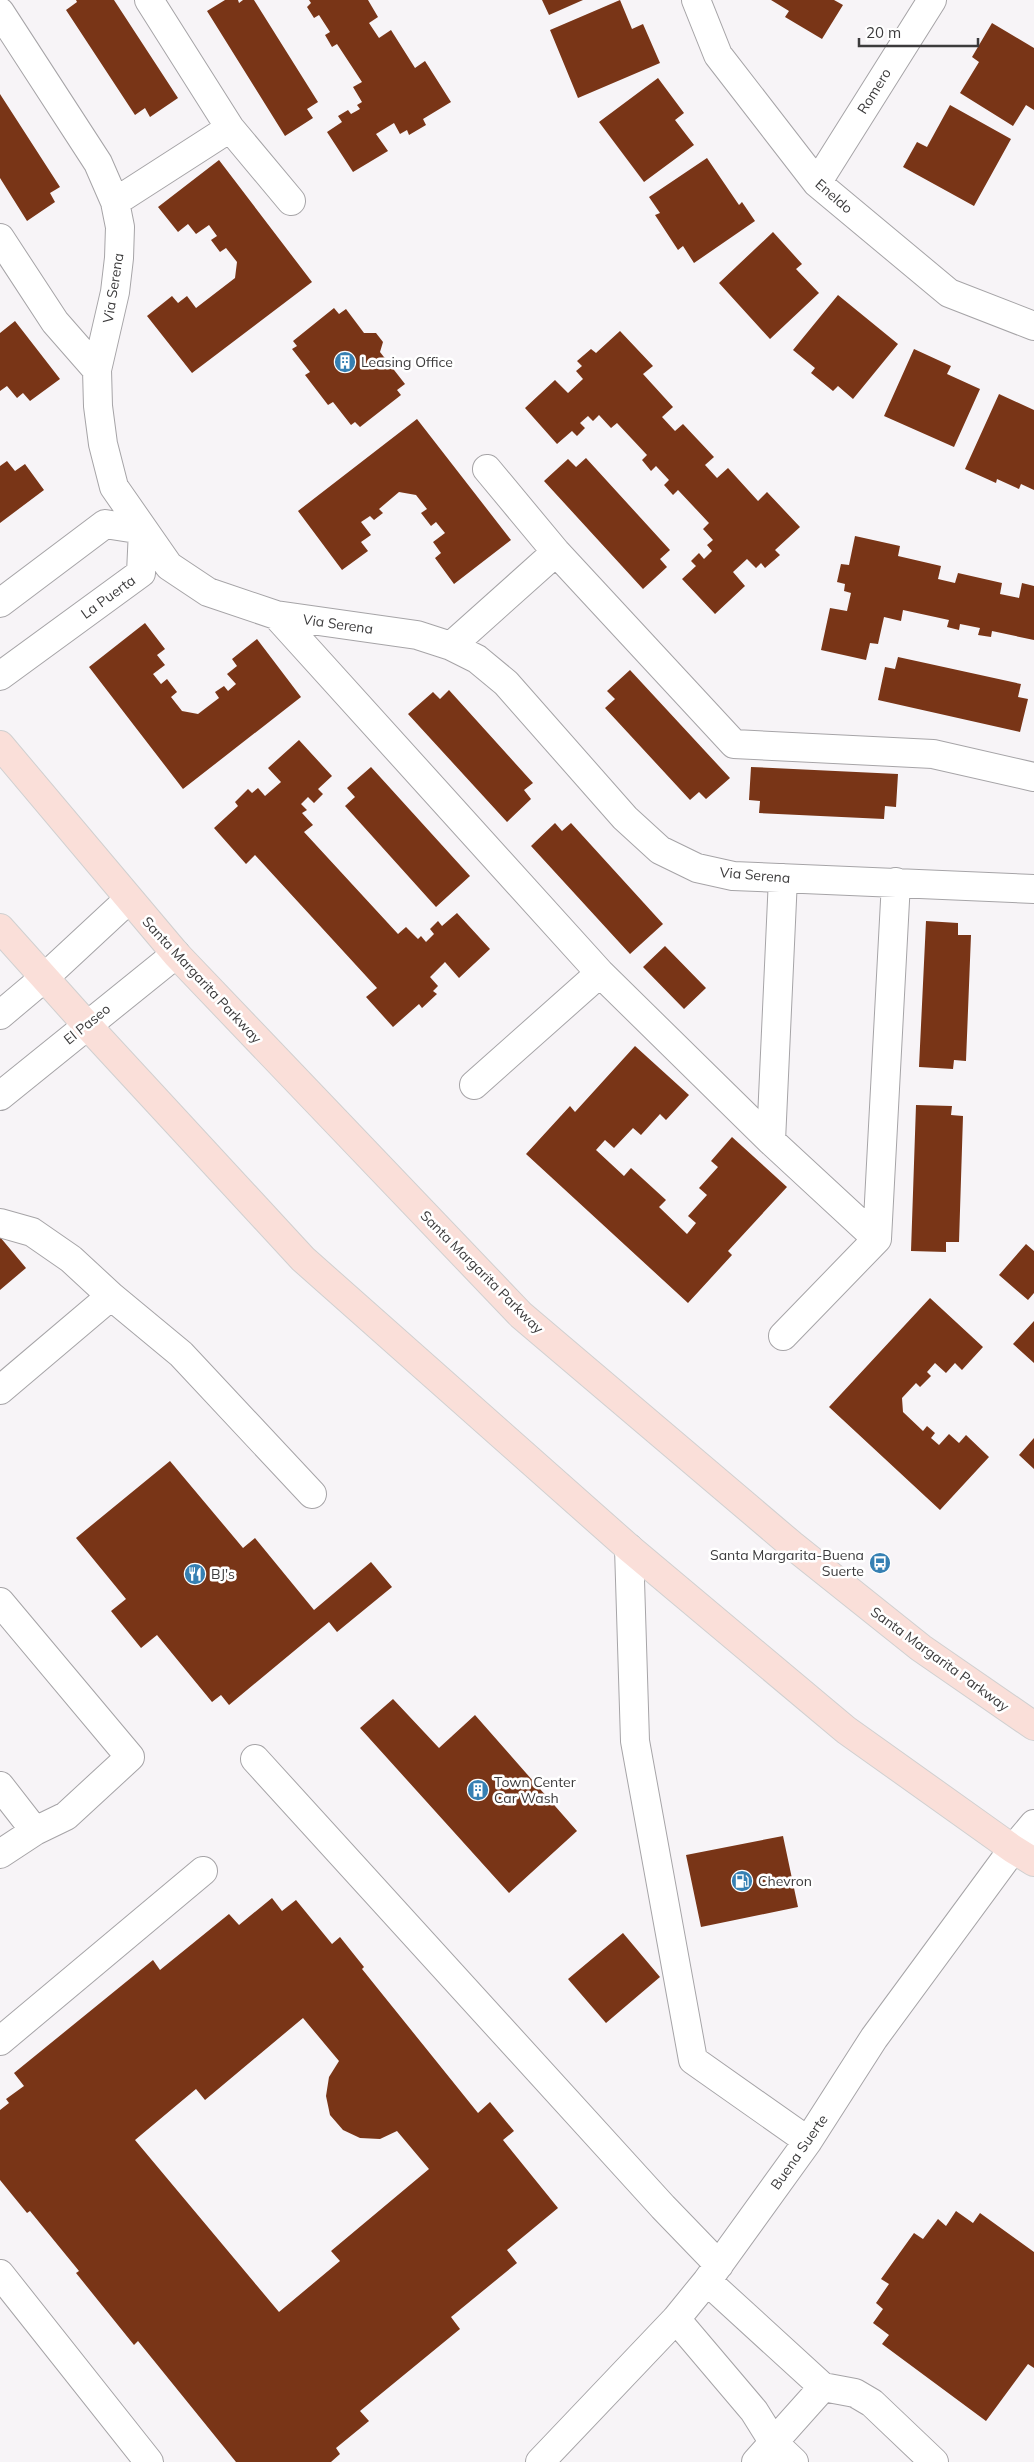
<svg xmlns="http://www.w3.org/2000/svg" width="1034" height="2462" viewBox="0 0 1034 2462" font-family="Mulish,sans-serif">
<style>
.building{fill:#793517;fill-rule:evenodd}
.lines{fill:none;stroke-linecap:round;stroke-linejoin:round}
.minor-casing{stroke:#a6a4a7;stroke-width:30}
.major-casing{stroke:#d0d0d0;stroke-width:30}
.minor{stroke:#fff;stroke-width:28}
.major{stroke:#fadfd9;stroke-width:28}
.labels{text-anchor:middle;stroke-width:5;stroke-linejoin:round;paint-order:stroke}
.street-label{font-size:14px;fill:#3c3b3c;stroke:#fff}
.poi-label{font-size:14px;fill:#3c3b3c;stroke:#fff;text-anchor:start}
</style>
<rect width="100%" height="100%" fill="#f7f4f7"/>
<path class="building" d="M76 0H114L178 98 150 117 145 108 135 115 66 10 77 2Z
M225 0H238L239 3 243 0H254L318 102 307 109 313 118 285 136 207 11Z
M309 0H368L378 17 369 23 379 38 391 30 415 68 425 61 451 102 423 119 426 125 409 135 407 130 400 134 394 123 376 134 388 151 353 172 327 132 342 122 338 116 348 110 351 114 360 109 357 105 362 102 353 87 362 82 337 44 332 47 325 35 330 32 319 15 314 18 307 7 311 3Z
M542 0H583L549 15Z
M620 0 632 29 643 24 660 63 578 98 550 30Z
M771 0H834L843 5 822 39 785 17 789 11Z
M992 23 1034 48V110L1026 105 1013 126 960 93 979 62 972 57Z
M658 78 684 113 675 120 694 145 644 182 599 122Z
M0 94 60 187 50 193 55 202 27 221 0 178Z
M950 105 1011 139 974 206 903 167 917 142 927 147Z
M707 158 739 205 742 202 755 221 694 263 683 246 678 250 655 215 660 213 649 197Z
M219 160 312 282 192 373 147 316 172 296 178 303 187 296 196 308 235 278 237 262 226 248 220 252 211 240 217 236 209 225 196 234 188 224 178 232 158 207Z
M773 232 802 264 796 269 819 293 770 339 719 283Z
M838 295 898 344 853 399 838 386 833 391 811 373 815 368 793 350Z
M334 308 339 314 346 309 364 333H376L383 342 380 352 405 384 397 390 401 395 360 427 355 422 351 425 333 402 328 405 305 375 310 372 292 349 297 346 293 341Z
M15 321 60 379 30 401 23 393 17 398 7 386 0 391V333Z
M620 331 653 366 643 374 673 407 662 417 675 431 683 424 714 457 705 465 717 478 728 468 758 501 767 492 800 527 775 550 780 555 765 568 761 563 756 568 747 559 733 572 745 586 715 614 682 579 696 566 691 561 699 553 704 559 712 551 707 545 713 540 703 529 709 523 678 490 673 495 664 485 669 480 656 466 651 471 642 460 647 455 617 423 611 428 599 415 593 421 588 416 580 423 585 428 577 436 572 431 557 444 525 408 555 380 568 393 583 379 576 371 582 366 577 361 591 349 596 353Z
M914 349 951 366 947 374 980 389 954 447 884 416Z
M999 394 1034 410V490L1021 484 1019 489 997 479 996 483 965 469Z
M417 419 511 540 454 584 435 558 441 553 433 542 445 533 436 522 431 526 421 513 427 509 416 495 399 492 379 509 383 513 374 520 370 516 361 522 371 535 361 542 368 551 342 570 298 511Z
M586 458 670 550 660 559 667 567 643 589 544 481 568 459 576 467Z
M7 461 15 471 25 464 44 490 0 523V466Z
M855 536 900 546 898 556 941 566 938 579 955 583 958 573 1002 583 1000 594 1019 598 1022 583 1034 586V640L992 631 991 637 978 635 980 628 960 624 959 630 947 627 949 620 903 610 901 621 884 617 878 644 870 643 866 660 821 650 830 608 847 611 851 593 844 591 845 584 837 582 841 564 849 565Z
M145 623 165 649 157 655 165 665 153 674 161 684 167 679 177 692 171 697 182 711 198 714 219 698 215 692 224 686 228 691 236 684 227 674 237 666 232 659 257 639 301 697 183 789 89 667Z
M898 657 1021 684 1018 697 1028 699 1020 732 878 700 885 667 895 669Z
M630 670 730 778 706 799 699 792 690 800 605 708 615 699 607 691Z
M449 690 533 783 524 790 531 799 507 822 408 714 433 692 440 699Z
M299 740 332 776 318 789 323 794 314 803 308 797 301 804 307 810 302 813 313 825 304 832 398 934 406 927 418 939 421 936 426 942 434 934 430 929 438 921 442 926 457 913 490 949 459 978 445 962 430 977 438 986 433 991 437 994 422 1008 419 1004 393 1027 366 997 377 988 255 855 246 864 214 828 238 806 235 802 248 789 252 793 258 788 265 796 281 782 268 768Z
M371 767 470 876 436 907 345 806 355 797 347 788Z
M751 767 898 774 896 807 885 806 884 819 759 813 760 801 749 800Z
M555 823 562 831 571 823 663 924 630 954 531 846Z
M926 921 958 923V935H971L966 1061 954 1060 953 1069 919 1067Z
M665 946 706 988 684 1009 643 967Z
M635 1046 689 1095 666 1120 660 1114 641 1135 633 1128 614 1148 605 1140 596 1150 624 1176 631 1168 666 1200 659 1207 687 1234 696 1223 688 1216 707 1195 699 1188 718 1167 711 1161 732 1137 787 1187 728 1251 732 1255 688 1303 526 1154 570 1106 575 1112Z
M916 1105 952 1106 951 1115 963 1116 959 1242H946V1252L911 1251Z
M0 1237 26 1268 0 1290Z
M1026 1244 1034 1251V1293L1028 1300 999 1275Z
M930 1298 983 1347 962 1370 955 1363 946 1373 935 1363 927 1372 931 1376 920 1387 916 1383 902 1398 903 1412 923 1431 927 1426 935 1433 931 1438 939 1445 949 1434 959 1443 966 1435 989 1457 940 1510 829 1407Z
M1034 1321V1363L1013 1344Z
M1034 1438V1469L1019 1455Z
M170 1461 243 1548 255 1538 314 1610 371 1562 392 1587 337 1632 329 1622 229 1705 221 1695 212 1702 157 1635 141 1648 111 1611 126 1599 76 1538Z
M393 1699 439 1748 475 1715 577 1831 509 1893 360 1728Z
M783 1836 798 1907 701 1927 686 1855Z
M272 1898 282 1911 296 1900 332 1944 340 1937 364 1967 362 1969 478 2113 490 2102 514 2131 503 2140 558 2208 507 2250 517 2263 451 2317 460 2329 360 2411 369 2421 336 2448 340 2454 331 2462H236L138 2341 134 2345 76 2273 79 2271 30 2211 27 2213 0 2180V2110L9 2103 6 2099 24 2086 14 2073 153 1960 160 1970 229 1914 239 1925ZM303 2018 339 2061 329 2077 326 2096 330 2115 343 2130 360 2138 380 2139 397 2131 429 2169 331 2251 340 2261 279 2312 135 2140 196 2089 205 2100Z
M623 1933 660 1977 606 2023 568 1979Z
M956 2211 973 2223 980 2213 1034 2252V2368L1028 2364 986 2421 882 2344 889 2335 873 2323 883 2309 876 2303 889 2284 881 2279 914 2233 923 2239 938 2219 946 2226Z"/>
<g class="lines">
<g class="minor-casing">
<path id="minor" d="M149 0 230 128 291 201
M696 0 718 55 817 183 949 293 1034 326
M0 12 98 163 115 202 120 227 119 258 115 292 97 370 98 406 103 444 114 487 169 566 208 592 276 615 417 635 451 646 477 659 506 683 625 818 660 850 697 868 733 876 1034 889
M817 183 932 0
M115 202 230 128
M0 238 55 322 97 370
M487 469 556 552 734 744 933 754 1034 777
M0 603 105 524 143 530 141 573 0 676
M276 615 600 973 771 1141 877 1239
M451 646 556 552
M0 1015 44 978 128 900
M474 1085 600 973
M0 1096 176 954
M771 1141 783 878
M0 1223 32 1232 71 1259 111 1296
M783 1336 877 1239 896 882
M0 1390 111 1296 181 1354 312 1494
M629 1548 635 1741 693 2060 808 2141
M0 1602 130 1757 66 1816 35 1831 0 1854
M255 1759 663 2207 719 2265
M0 1786 35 1831
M0 2041 203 1871
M0 2274 149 2462
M707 2281 823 2387 855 2393 872 2403 934 2462
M676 2319 754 2411 774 2443 794 2462
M540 2462 676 2319 707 2281 808 2141 874 2038 1013 1849 1034 1824
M756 2462 823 2387"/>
</g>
<g class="major-casing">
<path id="major" d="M0 745 176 954 521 1315 792 1545 921 1648 1034 1726
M0 928 86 1024 303 1259 629 1548 846 1730 1013 1849 1034 1862"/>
</g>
<use href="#minor" class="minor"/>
<use href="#major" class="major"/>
</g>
<defs>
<g id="building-disc" transform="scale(1.125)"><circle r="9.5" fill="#3680b3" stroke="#fff"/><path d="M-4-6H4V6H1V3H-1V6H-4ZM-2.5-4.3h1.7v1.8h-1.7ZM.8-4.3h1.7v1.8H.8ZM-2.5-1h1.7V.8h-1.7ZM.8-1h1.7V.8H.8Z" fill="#fff"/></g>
<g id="bus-disc" transform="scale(1.125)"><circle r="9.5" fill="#3680b3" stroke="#fff"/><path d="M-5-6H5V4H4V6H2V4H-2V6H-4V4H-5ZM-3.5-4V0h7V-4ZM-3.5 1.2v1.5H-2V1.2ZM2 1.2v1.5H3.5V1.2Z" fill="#fff"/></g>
<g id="restaurant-disc" transform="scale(1.125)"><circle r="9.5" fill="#3680b3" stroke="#fff"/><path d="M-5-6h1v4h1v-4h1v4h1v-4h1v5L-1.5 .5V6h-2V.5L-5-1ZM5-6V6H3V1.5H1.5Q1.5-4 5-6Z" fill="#fff"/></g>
<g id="fuel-disc" transform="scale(1.125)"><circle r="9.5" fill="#3680b3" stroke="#fff"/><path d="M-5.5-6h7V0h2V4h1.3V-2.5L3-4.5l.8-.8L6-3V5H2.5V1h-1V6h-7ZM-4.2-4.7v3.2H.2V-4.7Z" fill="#fff"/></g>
</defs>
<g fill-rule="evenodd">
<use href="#building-disc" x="345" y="362"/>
<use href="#bus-disc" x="880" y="1563"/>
<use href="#restaurant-disc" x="195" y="1574"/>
<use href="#building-disc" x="478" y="1790"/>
<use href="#fuel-disc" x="742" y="1881"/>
</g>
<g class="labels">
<g class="street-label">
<text transform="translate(874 91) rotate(-58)" y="5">Romero</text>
<text transform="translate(834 196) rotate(41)" y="5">Eneldo</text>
<text transform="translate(113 288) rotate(-81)" y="5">Via Serena</text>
<text transform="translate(108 597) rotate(-36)" y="5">La Puerta</text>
<text transform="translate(338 624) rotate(8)" y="5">Via Serena</text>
<text transform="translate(755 875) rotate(5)" y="5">Via Serena</text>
<text transform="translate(202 980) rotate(47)" y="5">Santa Margarita Parkway</text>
<text transform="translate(87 1024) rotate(-39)" y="5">El Paseo</text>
<text transform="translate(482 1272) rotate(45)" y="5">Santa Margarita Parkway</text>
<text transform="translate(940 1659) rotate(36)" y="5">Santa Margarita Parkway</text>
<text transform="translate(799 2152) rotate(-55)" y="5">Buena Suerte</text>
</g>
<g class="poi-label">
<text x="361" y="367">Leasing Office</text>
<text x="864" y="1560" text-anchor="end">Santa Margarita-Buena<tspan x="864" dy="16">Suerte</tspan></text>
<text x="211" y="1579">BJ's</text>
<text x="494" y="1787">Town Center<tspan x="494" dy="16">Car Wash</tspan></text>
<text x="758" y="1886">Chevron</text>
</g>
</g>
<path d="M859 38v8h119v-8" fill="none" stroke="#3c3b3c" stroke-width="2.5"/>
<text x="866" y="38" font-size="15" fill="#3c3b3c" stroke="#ffffff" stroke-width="4" paint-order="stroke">20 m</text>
</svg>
